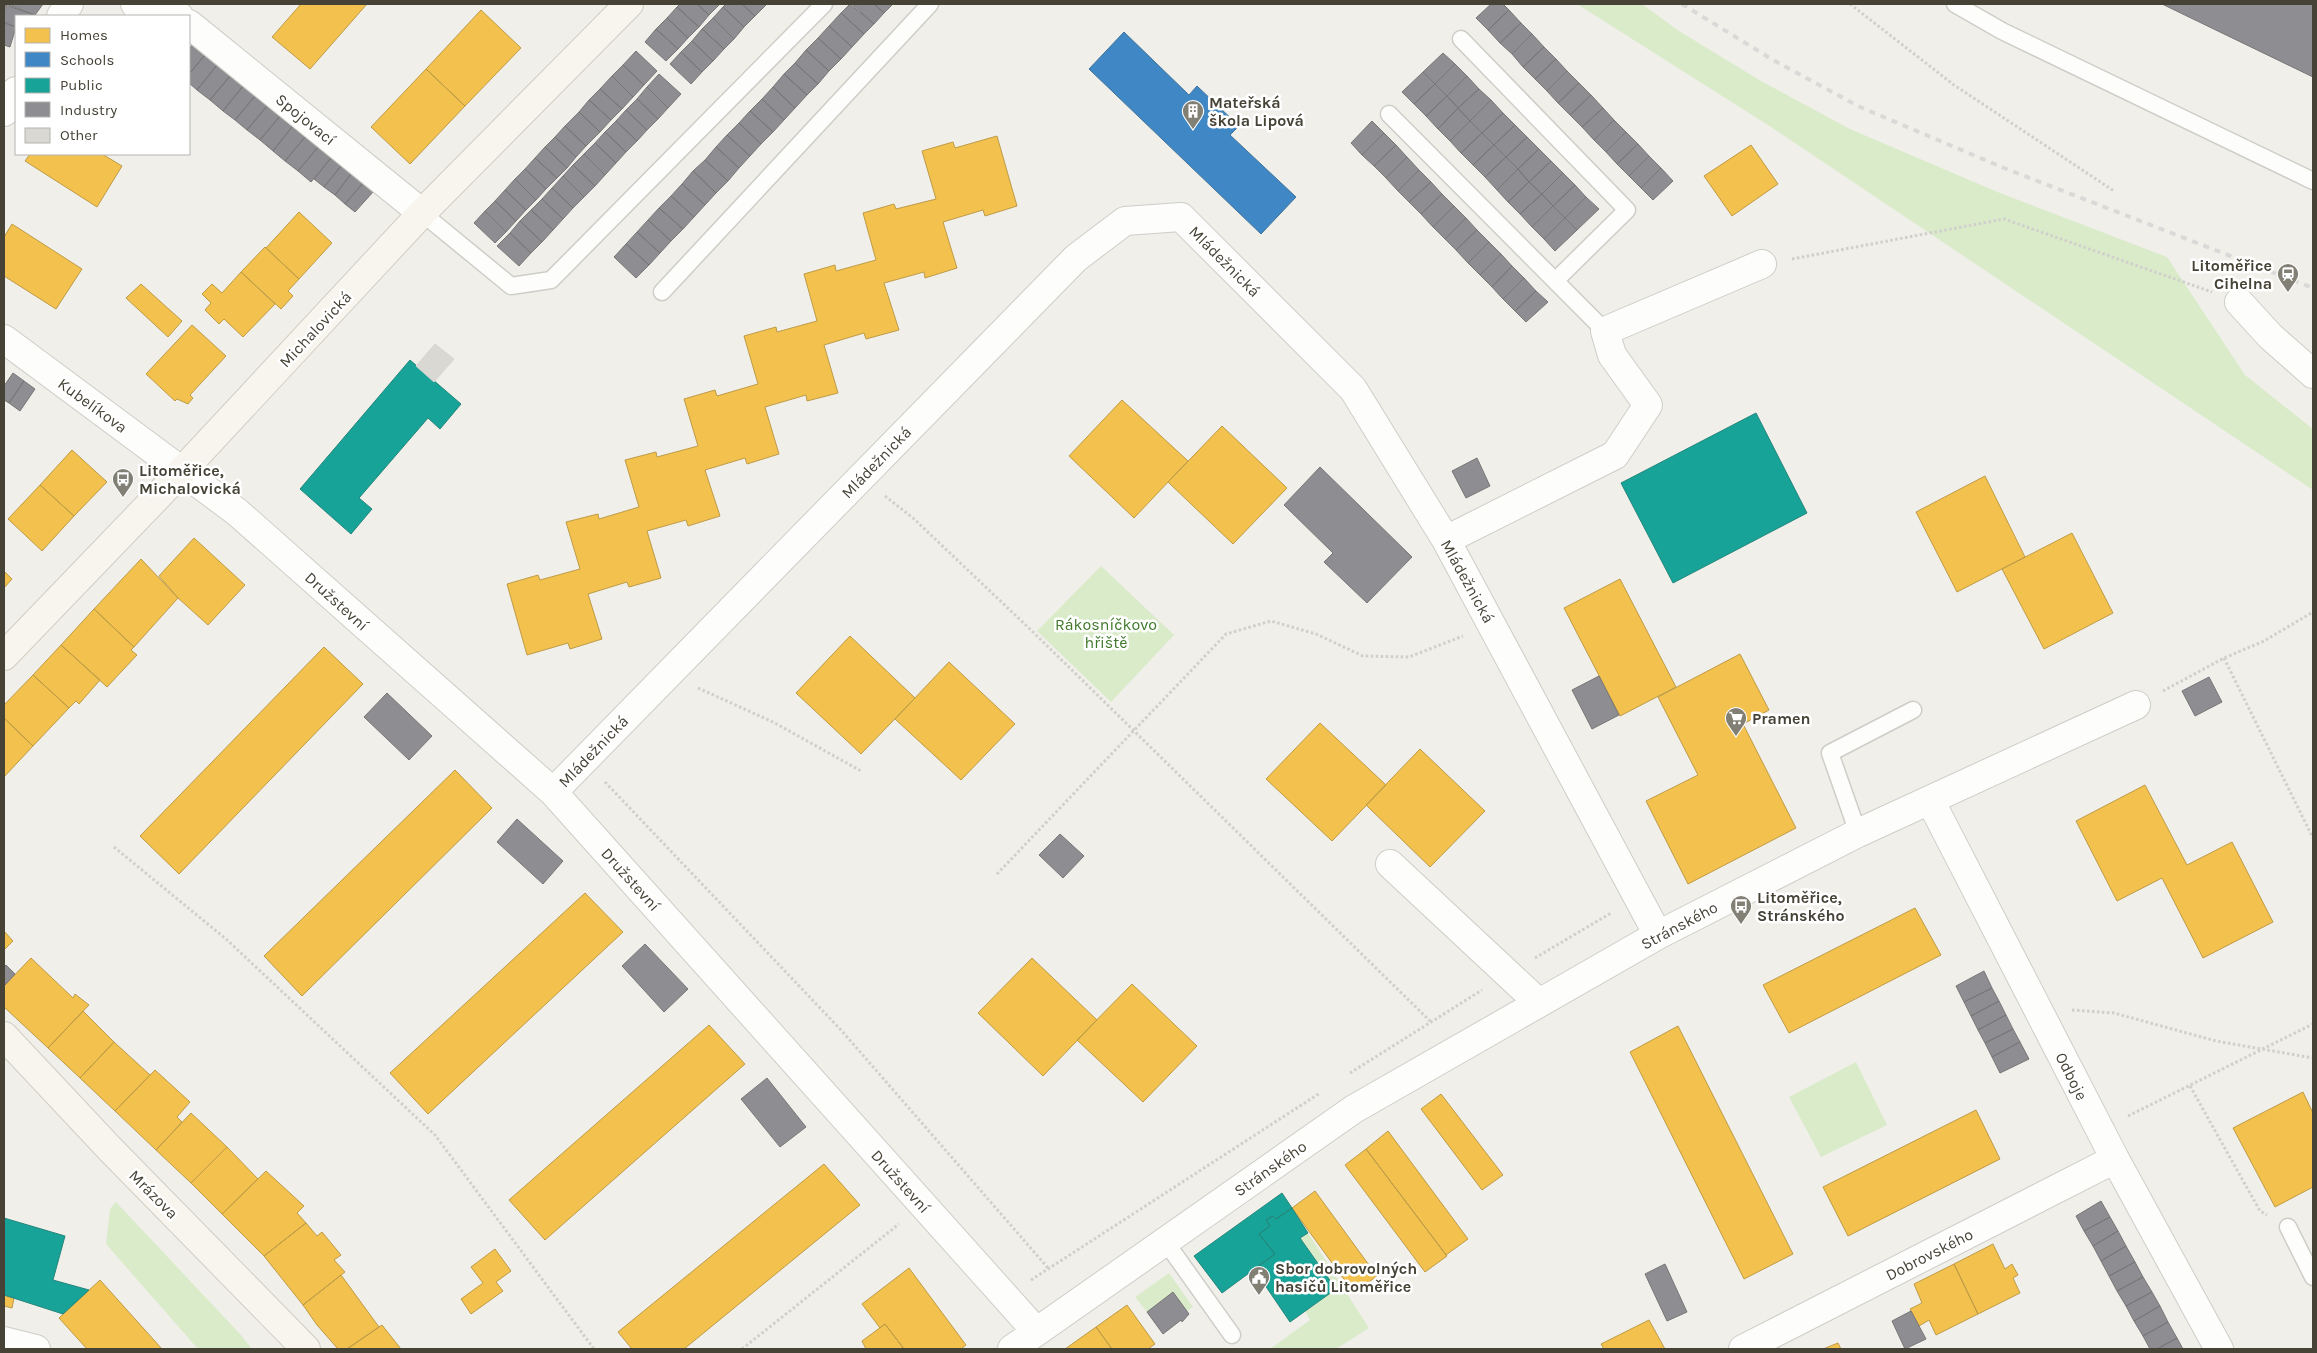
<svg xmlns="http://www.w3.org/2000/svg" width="2317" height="1353" viewBox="0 0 2317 1353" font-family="Karla,sans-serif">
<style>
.green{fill:#daebca}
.homes{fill:#f2c14e;stroke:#be9b47}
.schools{fill:#3f88c5;stroke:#41739a}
.public{fill:#17a398;stroke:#25867b}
.industry{fill:#8d8d92;stroke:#787676}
.building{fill:#dad8d2;stroke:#d8d6d0}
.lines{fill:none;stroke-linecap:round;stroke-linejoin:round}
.lane-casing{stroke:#cecdc7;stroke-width:19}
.street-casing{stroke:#cecdc7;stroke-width:30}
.secondary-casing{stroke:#d0cec1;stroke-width:30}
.path{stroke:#d1cfcb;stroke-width:3;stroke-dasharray:2.5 2.5;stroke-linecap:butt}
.lane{stroke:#fdfdfc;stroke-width:16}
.street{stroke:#fdfdfc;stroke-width:28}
.secondary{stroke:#f7f5ee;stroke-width:28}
.rail{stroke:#d9d9d8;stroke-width:4;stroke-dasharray:6 6;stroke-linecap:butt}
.labels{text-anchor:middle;stroke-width:5;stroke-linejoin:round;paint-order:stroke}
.poi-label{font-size:16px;font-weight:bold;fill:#464236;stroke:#fff;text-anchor:start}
.street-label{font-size:16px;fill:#464236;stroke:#fff}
.park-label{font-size:16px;fill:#3e7829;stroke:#fff}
</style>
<rect width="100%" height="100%" fill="#f0efea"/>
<path class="green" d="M1577 4H1642L1679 31 1761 81 1850 129 1995 191 2167 257 2245 375 2313 429V490L1771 127Z
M1101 566 1174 635 1111 702 1037 631Z
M1856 1062 1887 1125 1821 1157 1789 1097Z
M116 1202 240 1334 252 1349H198L106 1244 110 1209Z
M1308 1233 1369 1328 1336 1349H1270L1310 1320 1305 1311 1336 1289 1300 1238Z
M1169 1273 1193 1307 1187 1311 1173 1293 1147 1312 1135 1297Z"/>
<path class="homes" d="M301 4H367L310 69 272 37Z
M481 10 521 48 465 106 426 69Z
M426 69 465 106 410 164 371 127Z
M997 136 1017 206 985 216 983 210 943 222 957 268 925 278 924 272 884 283 899 330 866 339 864 333 824 345 838 393 807 401 806 395 765 407 779 454 747 464 745 458 705 470 720 516 688 526 686 520 647 531 661 578 629 587 627 582 588 594 602 639 570 649 568 643 527 655 507 584 538 575 540 580 580 569 566 522 598 514 599 519 639 507 625 460 656 452 657 457 698 446 684 399 715 390 717 396 758 384 744 336 776 327 777 332 817 321 804 274 835 265 836 271 876 260 863 213 894 204 896 209 936 199 922 151 953 142 955 148Z
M1751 145 1778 184 1732 216 1704 176Z
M30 154H102L122 166 97 207 25 161Z
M299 212 332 243 299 279 266 248Z
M12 224 82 269 56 309 4 276V237Z
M265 247 299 279 288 291 293 296 281 309 241 272Z
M241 272 275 304 243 337 224 319 219 324 205 310 211 303 202 294 212 284 222 293Z
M141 284 182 321 168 337 126 298Z
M192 325 226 356 190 395 193 398 188 404 177 399 175 401 146 374Z
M1122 400 1188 461 1134 518 1069 456Z
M1222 426 1287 488 1233 544 1168 482Z
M72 450 107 482 74 516 40 485Z
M1985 476 2025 557 1957 592 1916 512Z
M40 485 74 516 42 551 8 519Z
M2072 533 2113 613 2044 649 2002 569Z
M194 538 245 585 208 625 178 598 159 576Z
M141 559 178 598 134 647 94 609Z
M4 571 12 579 4 588Z
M1620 579 1676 687 1620 716 1564 608Z
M94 609 134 647 131 650 137 655 107 687 61 645Z
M850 636 915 698 861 754 796 693Z
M61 645 100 680 79 704 76 701 69 708 33 675Z
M324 647 363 684 179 874 140 836Z
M1740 654 1769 710 1743 724 1796 828 1688 884 1646 801 1698 775 1658 697Z
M949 662 1015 724 961 780 895 719Z
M33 675 69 708 33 746 4 718V705Z
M4 718 33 746 4 777Z
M1320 723 1386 785 1332 841 1266 779Z
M1420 749 1485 811 1430 867 1366 805Z
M455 770 492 808 302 996 264 956Z
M2145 785 2187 865 2232 842 2273 922 2203 958 2162 878 2117 901 2076 821Z
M585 893 623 932 428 1114 390 1073Z
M1915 908 1941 955 1789 1033 1763 985Z
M4 931 13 941 4 950Z
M31 958 73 998 75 994 89 1005 48 1048 4 1007V986Z
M1032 958 1097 1020 1043 1076 978 1013Z
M1132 984 1197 1046 1143 1102 1077 1040Z
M83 1011 114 1042 80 1078 48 1048Z
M709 1025 745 1064 545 1240 509 1200Z
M1678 1026 1793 1254 1744 1279 1630 1052Z
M114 1042 150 1075 115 1111 80 1078Z
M155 1070 190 1102 177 1117 182 1122 156 1150 115 1111Z
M2303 1092 2313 1113V1187L2275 1207 2233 1128Z
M1441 1094 1503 1175 1482 1190 1421 1109Z
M1976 1110 2000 1159 1848 1236 1823 1187Z
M191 1113 227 1147 191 1183 156 1150Z
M1388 1131 1468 1239 1446 1255 1366 1149Z
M227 1147 258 1179 222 1214 191 1183Z
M1366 1149 1447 1256 1425 1272 1345 1165Z
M824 1164 860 1205 684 1349H632L618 1332Z
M266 1171 304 1206 297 1213 306 1223 264 1256 222 1214Z
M1315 1191 1377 1276 1354 1293 1292 1208Z
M306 1223 317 1236 322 1232 341 1255 334 1260 345 1272 303 1305 264 1256Z
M1993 1244 2005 1269 2012 1264 2018 1275 2013 1278 2020 1293 1978 1314 1954 1264Z
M495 1249 511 1271 496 1282 503 1291 471 1314 461 1299 483 1283 471 1267Z
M1954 1264 1978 1314 1936 1335 1929 1320 1919 1326 1910 1309 1922 1303 1914 1284Z
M909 1268 966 1345 961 1349H904L885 1324 880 1328 862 1304Z
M341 1275 379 1327 347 1349H338L317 1325 303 1305Z
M100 1280 162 1349H87L59 1318Z
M4 1295 14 1298 12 1308 4 1306Z
M1127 1305 1155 1344 1148 1349H1112L1096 1327Z
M1649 1320 1665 1349H1604L1601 1344Z
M885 1324 904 1349H866L862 1341Z
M382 1325 401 1349H347L379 1327Z
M1096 1327 1112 1349H1065Z
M1838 1343 1841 1349H1823Z"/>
<path class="schools" d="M1124 32 1189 95 1197 86 1239 126 1230 135 1296 197 1261 234 1089 69Z"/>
<path class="public" d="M410 360 461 404 440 429 428 418 359 498 372 509 351 534 300 489Z
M1756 413 1807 513 1673 583 1621 483Z
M1282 1193 1292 1208 1276 1219 1273 1216 1266 1220 1270 1226 1259 1234 1275 1254 1222 1293 1194 1256Z
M1292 1208 1308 1233 1300 1238 1336 1289 1290 1322 1254 1269 1275 1254 1259 1234 1270 1226 1266 1220 1273 1216 1276 1219Z
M4 1218 65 1236 53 1280 89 1290 63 1314 4 1295Z"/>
<path class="industry" d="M6 4H43L35 15Z
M680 4H697L709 15 699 27 677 7Z
M697 4H720L709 15Z
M726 4H742L755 16 744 27 723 7Z
M742 4H764L766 5 755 16Z
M850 4 874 24 864 34 841 13Z
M852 4H874L884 13 874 24Z
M874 4H893L884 13Z
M1491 4H1503L1509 10 1488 30 1476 18Z
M2162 4H2313V77Z
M5 5 35 15 16 16V27L4 22Z
M677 7 699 27 688 38 667 18Z
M723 7 744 27 734 39 713 18Z
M1509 10 1521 23 1500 43 1488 30Z
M841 13 864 34 852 47 829 26Z
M667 18 688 38 678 49 656 29Z
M713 18 734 39 724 49 702 29Z
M4 23 16 27 10 47 4 45Z
M1521 23 1532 34 1512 54 1500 43Z
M829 26 852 47 841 59 818 38Z
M656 29 678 49 666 61 645 42Z
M702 29 724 49 713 61 692 41Z
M1532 34 1544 47 1523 67 1512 54Z
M818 38 841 59 829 71 806 50Z
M692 41 713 61 702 72 681 52Z
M192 45 205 55 189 74V49Z
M1544 47 1556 59 1535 79 1523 67Z
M806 50 829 71 818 84 795 63Z
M636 51 657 71 644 85 623 65Z
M681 52 702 72 691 84 670 64Z
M1443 53 1455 64 1435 84 1423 72Z
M205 55 217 65 197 90 189 83V74Z
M1556 59 1567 71 1547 91 1535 79Z
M795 63 818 84 807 95 784 74Z
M1455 64 1467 76 1447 96 1435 84Z
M217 65 230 76 210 100 197 90Z
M623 65 644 85 633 97 612 76Z
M1567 71 1579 83 1558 103 1547 91Z
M1423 72 1435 84 1414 104 1402 92Z
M659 74 681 94 668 108 647 87Z
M784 74 807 95 795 108 773 87Z
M230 76 243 86 223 111 210 100Z
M612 76 633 97 622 109 600 89Z
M1467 76 1479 89 1458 108 1447 96Z
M1579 83 1591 95 1570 115 1558 103Z
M1435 84 1447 96 1426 116 1414 104Z
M243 86 255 96 235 120 223 111Z
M647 87 668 108 658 119 637 99Z
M773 87 795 108 784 120 762 99Z
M600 89 622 109 611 120 589 100Z
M1479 89 1491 100 1470 121 1458 108Z
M1591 95 1603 108 1582 127 1570 115Z
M255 96 267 106 247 130 235 120Z
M1447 96 1458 108 1438 129 1426 116Z
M637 99 658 119 647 130 626 110Z
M762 99 784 120 773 132 750 111Z
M589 100 611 120 600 132 579 112Z
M1491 100 1503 113 1482 133 1470 121Z
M267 106 280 116 260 140 247 130Z
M1458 108 1470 121 1450 141 1438 129Z
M1603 108 1614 120 1594 140 1582 127Z
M626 110 647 130 637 141 616 121Z
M750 111 773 132 761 144 739 123Z
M579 112 600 132 586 146 565 126Z
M1503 113 1515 125 1494 145 1482 133Z
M280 116 292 127 273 151 260 140Z
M1614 120 1626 132 1606 152 1594 140Z
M616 121 637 141 626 152 605 132Z
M1372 121 1384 133 1362 155 1351 143Z
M1470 121 1482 133 1461 153 1450 141Z
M739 123 761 144 750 156 727 135Z
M1515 125 1527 137 1506 157 1494 145Z
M565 126 586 146 576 157 555 137Z
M292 127 305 137 285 161 273 151Z
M605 132 626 152 616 163 595 143Z
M1626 132 1638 144 1617 164 1606 152Z
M1384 133 1396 145 1374 166 1362 155Z
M1482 133 1494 145 1473 165 1461 153Z
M727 135 750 156 739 168 716 147Z
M305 137 318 147 298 171 285 161Z
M555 137 576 157 567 168 545 147Z
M1527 137 1539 149 1518 169 1506 157Z
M595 143 616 163 605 175 584 154Z
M1638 144 1649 156 1629 176 1617 164Z
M1396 145 1407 157 1386 178 1374 166Z
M1494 145 1506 157 1485 177 1473 165Z
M318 147 331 158 311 182 298 171Z
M545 147 567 168 557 178 535 158Z
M716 147 739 168 728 181 705 160Z
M1539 149 1551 161 1529 182 1518 169Z
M584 154 605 175 595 186 573 165Z
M1649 156 1661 168 1641 188 1629 176Z
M1407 157 1419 170 1398 191 1386 178Z
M1506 157 1518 169 1497 190 1485 177Z
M331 158 341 166 324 187 314 179Z
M535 158 557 178 546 189 525 169Z
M705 160 728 181 716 193 693 171Z
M1551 161 1563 173 1542 194 1529 182Z
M573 165 595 186 584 197 563 176Z
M341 166 351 174 335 195 324 187Z
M1661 168 1673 181 1653 200 1641 188Z
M525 169 546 189 536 200 515 179Z
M1518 169 1529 182 1508 202 1497 190Z
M1419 170 1431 182 1409 202 1398 191Z
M693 171 716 193 705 205 682 184Z
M1563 173 1575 185 1553 206 1542 194Z
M351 174 363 183 345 204 335 195Z
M563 176 584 197 573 208 552 188Z
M515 179 536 200 526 210 505 190Z
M1431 182 1442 194 1421 214 1409 202Z
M1529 182 1542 194 1520 214 1508 202Z
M363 183 373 192 355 212 345 204Z
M682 184 705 205 694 217 671 196Z
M1575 185 1586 197 1565 218 1553 206Z
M552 188 573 208 563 219 542 199Z
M505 190 526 210 516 221 495 201Z
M1442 194 1454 206 1433 227 1421 214Z
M1542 194 1553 206 1532 227 1520 214Z
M671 196 694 217 683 229 659 208Z
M1586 197 1599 209 1577 230 1565 218Z
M542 199 563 219 553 230 531 210Z
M495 201 516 221 506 232 485 211Z
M1454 206 1466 218 1445 239 1433 227Z
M1553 206 1565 218 1544 239 1532 227Z
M659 208 683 229 671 241 648 220Z
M531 210 553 230 542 242 520 221Z
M485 211 506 232 495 243 474 223Z
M1466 218 1477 230 1456 250 1445 239Z
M1565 218 1577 230 1555 251 1544 239Z
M648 220 671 241 660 253 637 232Z
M520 221 542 242 531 253 510 233Z
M1477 230 1489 242 1468 263 1456 250Z
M637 232 660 253 649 265 626 244Z
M510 233 531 253 519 266 497 246Z
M1489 242 1501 254 1480 275 1468 263Z
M626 244 649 265 636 278 614 257Z
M1501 254 1512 266 1492 287 1480 275Z
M1512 266 1524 278 1503 299 1492 287Z
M1524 278 1536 291 1515 311 1503 299Z
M1536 291 1548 302 1526 322 1515 311Z
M13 373 24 381 9 403 4 400V386Z
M24 381 35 389 20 411 9 403Z
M1477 458 1490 486 1466 498 1452 471Z
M1320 467 1412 557 1367 603 1324 562 1333 553 1284 505Z
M1599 676 1619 715 1592 729 1572 690Z
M2209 677 2222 702 2195 716 2182 691Z
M387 693 432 736 409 760 364 717Z
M517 819 563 861 543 884 497 842Z
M1060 834 1084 856 1063 878 1039 855Z
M645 944 688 989 664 1012 622 966Z
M6 965 15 974 4 986V967Z
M1984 971 1992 988 1964 1002 1956 986Z
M1992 988 1999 1001 1971 1016 1964 1002Z
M1999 1001 2006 1015 1978 1030 1971 1016Z
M2006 1015 2013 1029 1985 1043 1978 1030Z
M2013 1029 2020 1042 1992 1057 1985 1043Z
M2020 1042 2029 1059 2000 1073 1992 1057Z
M767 1078 806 1127 780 1147 741 1099Z
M2101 1201 2110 1217 2084 1231 2076 1216Z
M2110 1217 2118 1231 2093 1246 2084 1231Z
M2118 1231 2126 1246 2101 1261 2093 1246Z
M2126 1246 2135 1262 2109 1276 2101 1261Z
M2135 1262 2143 1277 2117 1291 2109 1276Z
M1665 1264 1687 1312 1667 1321 1645 1274Z
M2143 1277 2152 1292 2126 1306 2117 1291Z
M1173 1292 1189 1314 1182 1322 1181 1320 1163 1334 1147 1312Z
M2152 1292 2160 1306 2134 1321 2126 1306Z
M2160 1306 2168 1322 2143 1336 2134 1321Z
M1911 1311 1926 1339 1905 1349 1892 1321Z
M2168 1322 2177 1338 2157 1349H2150L2143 1336Z
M2177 1338 2183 1349H2157Z"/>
<path class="building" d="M435 344 454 359 434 382 416 366Z"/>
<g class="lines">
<g class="lane-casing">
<path id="lane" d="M1955 4 2002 31 2313 181
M1461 39 1627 210 1556 280
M1389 114 1605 331
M422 213 511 286 551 280 824 4
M662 292 930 4
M1858 833 1830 753 1913 710
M2288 1227 2313 1277
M1165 1241 1232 1335"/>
</g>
<g class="street-casing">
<path id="street" d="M135 4 179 16
M61 16 69 4
M189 24 422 213
M4 112 16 91
M2239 302 2270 336 2313 374
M4 339 237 512 553 792 1036 1331
M1446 540 1615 455 1648 405 1612 355 1605 331 1762 264
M553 792 1076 258 1125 221 1181 217 1353 389 1446 540 1658 935
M1930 800 2115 1159 2219 1349
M1390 864 1539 1003
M4 1341 36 1349
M1012 1349 1354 1109 1658 935 1858 833 2136 705
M1743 1349 2115 1159"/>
</g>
<g class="secondary-casing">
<path id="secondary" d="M4 656 182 471 422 213 629 4
M4 1036 111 1150 306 1349"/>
</g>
<path class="path" d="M1850 4 1954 85 2114 191
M1792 259 2004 219 2212 292
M885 496 913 518 1032 631 1430 1021
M2224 658 2313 838
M698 688 773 722 861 771
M2163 691 2224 658 2264 641 2313 612
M605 782 841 1030 1048 1268
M114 847 226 939 435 1135 594 1349
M997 874 1226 634 1271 621 1316 634 1363 656 1409 657 1463 636
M1535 958 1611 913
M2072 1010 2114 1013 2216 1041 2313 1058
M1350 1073 1482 990
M2190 1086 2260 1211 2267 1215
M2128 1116 2313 1024
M1031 1280 1320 1093
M742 1349 899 1224"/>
<use href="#lane" class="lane"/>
<use href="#street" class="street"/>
<use href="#secondary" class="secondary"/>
<path class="rail" d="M1682 4 1773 60 1860 107 2004 168 2313 288"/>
</g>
<defs>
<g id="building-pin" transform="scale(1.125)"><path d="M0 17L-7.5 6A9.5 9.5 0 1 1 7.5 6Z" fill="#827f75" stroke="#fff"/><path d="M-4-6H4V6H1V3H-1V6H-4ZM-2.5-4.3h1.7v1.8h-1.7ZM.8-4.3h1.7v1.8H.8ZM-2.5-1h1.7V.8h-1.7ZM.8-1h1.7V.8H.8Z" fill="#fff"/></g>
<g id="station-pin" transform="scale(1.125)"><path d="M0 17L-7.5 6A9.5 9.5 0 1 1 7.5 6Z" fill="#827f75" stroke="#fff"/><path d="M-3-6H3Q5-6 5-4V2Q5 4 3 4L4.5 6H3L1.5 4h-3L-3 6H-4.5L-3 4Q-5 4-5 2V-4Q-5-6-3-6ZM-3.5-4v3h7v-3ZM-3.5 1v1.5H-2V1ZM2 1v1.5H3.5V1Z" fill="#fff"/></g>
<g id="bus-pin" transform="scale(1.125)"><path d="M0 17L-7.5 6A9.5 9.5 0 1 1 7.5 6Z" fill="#827f75" stroke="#fff"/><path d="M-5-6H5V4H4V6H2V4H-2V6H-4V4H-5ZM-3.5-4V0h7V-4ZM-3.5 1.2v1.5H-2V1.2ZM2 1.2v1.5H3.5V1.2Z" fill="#fff"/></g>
<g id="supermarket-pin" transform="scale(1.125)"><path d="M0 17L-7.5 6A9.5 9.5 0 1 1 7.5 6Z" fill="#827f75" stroke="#fff"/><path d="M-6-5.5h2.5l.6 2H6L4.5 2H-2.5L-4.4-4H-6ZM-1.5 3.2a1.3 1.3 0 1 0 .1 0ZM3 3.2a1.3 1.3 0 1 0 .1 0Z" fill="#fff"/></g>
<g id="civic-pin" transform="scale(1.125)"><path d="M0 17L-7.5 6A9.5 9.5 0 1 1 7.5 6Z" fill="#827f75" stroke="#fff"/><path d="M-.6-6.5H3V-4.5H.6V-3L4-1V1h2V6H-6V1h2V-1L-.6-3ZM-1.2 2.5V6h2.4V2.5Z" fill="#fff"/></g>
</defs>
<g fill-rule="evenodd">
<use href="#building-pin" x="1193" y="111"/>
<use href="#station-pin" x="2288" y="274"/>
<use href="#bus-pin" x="123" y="479"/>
<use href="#supermarket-pin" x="1736" y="718"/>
<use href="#bus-pin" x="1741" y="906"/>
<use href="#civic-pin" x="1259" y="1277"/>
</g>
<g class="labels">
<g class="poi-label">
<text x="1209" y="108">Mateřská<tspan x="1209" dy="18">škola Lipová</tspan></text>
<text x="2272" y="271" text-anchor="end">Litoměřice<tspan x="2272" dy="18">Cihelna</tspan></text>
<text x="139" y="476">Litoměřice,<tspan x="139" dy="18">Michalovická</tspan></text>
<text x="1752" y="724">Pramen</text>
<text x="1757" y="903">Litoměřice,<tspan x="1757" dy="18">Stránského</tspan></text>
<text x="1275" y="1274">Sbor dobrovolných<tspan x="1275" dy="18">hasičů Litoměřice</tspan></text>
</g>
<g class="street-label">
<text transform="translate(306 119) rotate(39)" y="6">Spojovací</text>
<text transform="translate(1225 261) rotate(45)" y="6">Mládežnická</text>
<text transform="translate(315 329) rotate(-47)" y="6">Michalovická</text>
<text transform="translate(93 405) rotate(36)" y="6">Kubelíkova</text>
<text transform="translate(876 462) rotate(-46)" y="6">Mládežnická</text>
<text transform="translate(1468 581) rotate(61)" y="6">Mládežnická</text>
<text transform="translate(337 601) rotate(42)" y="6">Družstevní</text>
<text transform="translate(593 751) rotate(-46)" y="6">Mládežnická</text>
<text transform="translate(631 879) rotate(48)" y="6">Družstevní</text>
<text transform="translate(1679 925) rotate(-28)" y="6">Stránského</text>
<text transform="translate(2072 1076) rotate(63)" y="6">Odboje</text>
<text transform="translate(1270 1168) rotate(-35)" y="6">Stránského</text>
<text transform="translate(901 1181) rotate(48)" y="6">Družstevní</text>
<text transform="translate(154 1194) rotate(45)" y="6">Mrázova</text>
<text transform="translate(1929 1254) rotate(-27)" y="6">Dobrovského</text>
</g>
<g class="park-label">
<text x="1106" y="630">Rákosníčkovo<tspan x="1106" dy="18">hřiště</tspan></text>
</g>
</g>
<rect width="2317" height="1353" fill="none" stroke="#464236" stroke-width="10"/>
<rect x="15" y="15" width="175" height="140" fill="#ffffff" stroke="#b5b3af"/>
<rect x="25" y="28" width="25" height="15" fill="#f2c14e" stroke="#b5b3af"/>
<text x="60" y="40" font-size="15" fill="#464236">Homes</text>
<rect x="25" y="52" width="25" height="15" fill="#3f88c5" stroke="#b5b3af"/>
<text x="60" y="65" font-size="15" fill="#464236">Schools</text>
<rect x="25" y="78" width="25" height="15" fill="#17a398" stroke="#b5b3af"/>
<text x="60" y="90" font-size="15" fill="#464236">Public</text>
<rect x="25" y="102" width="25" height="15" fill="#8d8d92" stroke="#b5b3af"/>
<text x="60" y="115" font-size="15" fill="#464236">Industry</text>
<rect x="25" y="128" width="25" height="15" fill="#dad8d2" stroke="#b5b3af"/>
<text x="60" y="140" font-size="15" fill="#464236">Other</text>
</svg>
